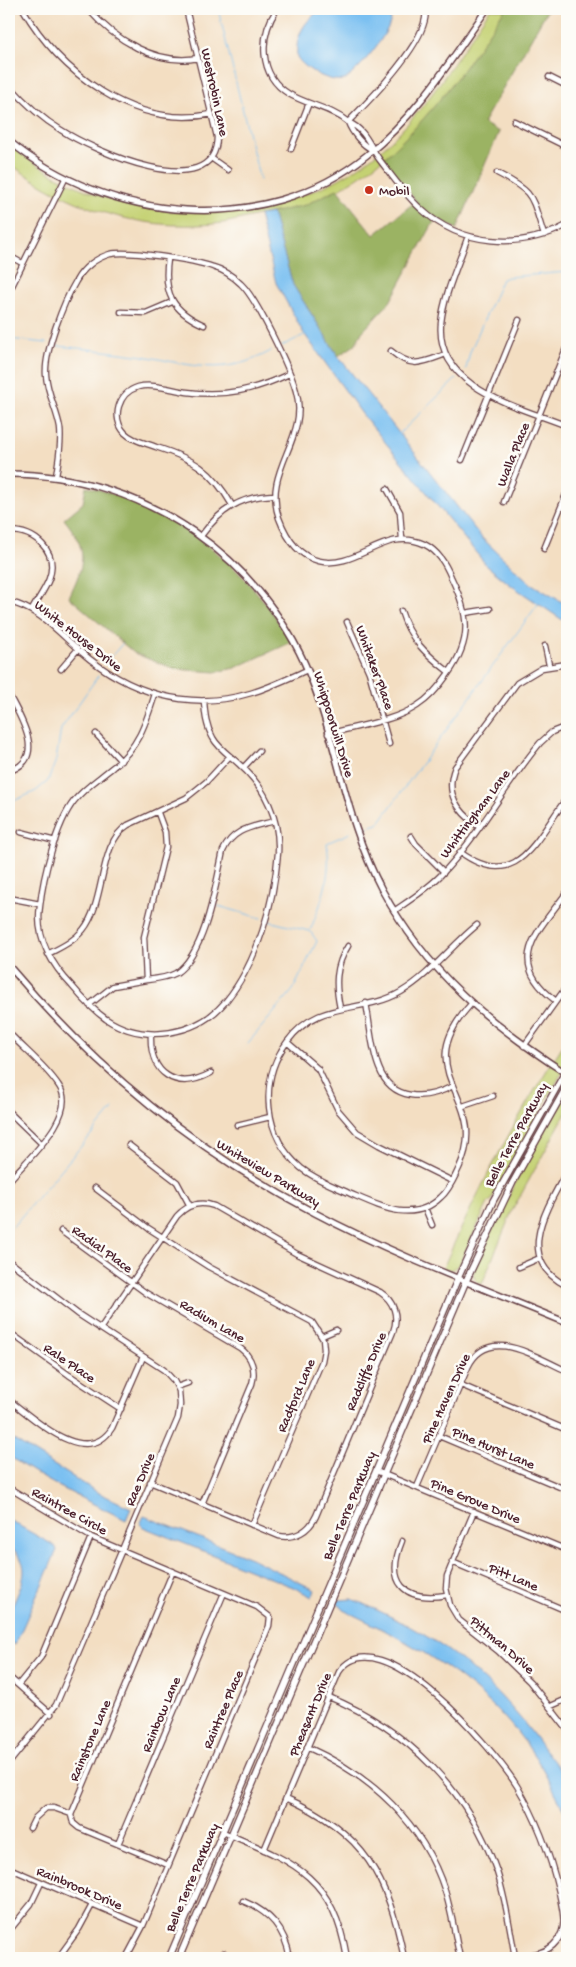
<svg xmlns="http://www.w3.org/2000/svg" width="576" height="1967" viewBox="0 0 576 1967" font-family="'Gochi Hand',sans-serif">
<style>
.green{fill:#c4d172;stroke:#87784e}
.forest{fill:#9bb364;stroke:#726948}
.water{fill:#7ac0f1;stroke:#62708e}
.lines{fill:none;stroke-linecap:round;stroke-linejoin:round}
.stream{stroke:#7ac0f1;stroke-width:1}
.minor-casing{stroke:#633c42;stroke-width:7}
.tertiary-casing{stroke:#633c42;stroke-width:8}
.secondary-casing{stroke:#633c42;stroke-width:8}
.minor{stroke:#fff;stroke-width:4.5}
.tertiary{stroke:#fff;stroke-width:5}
.secondary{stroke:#fff;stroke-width:5.5}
.poi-dot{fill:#c8321e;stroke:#fdfcf7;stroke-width:2}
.labels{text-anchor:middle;stroke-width:5;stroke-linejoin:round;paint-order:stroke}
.street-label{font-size:14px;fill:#4a1f2b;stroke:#fdfcf7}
.poi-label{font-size:14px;fill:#4a1f2b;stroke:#fdfcf7;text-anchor:start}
</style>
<rect width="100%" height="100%" fill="#fdfcf7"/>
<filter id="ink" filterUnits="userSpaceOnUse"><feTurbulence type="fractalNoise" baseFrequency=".02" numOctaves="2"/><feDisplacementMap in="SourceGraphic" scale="10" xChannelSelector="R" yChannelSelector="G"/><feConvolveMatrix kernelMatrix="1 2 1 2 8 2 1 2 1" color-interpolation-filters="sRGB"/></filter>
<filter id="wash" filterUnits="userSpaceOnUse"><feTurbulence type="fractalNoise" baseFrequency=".0096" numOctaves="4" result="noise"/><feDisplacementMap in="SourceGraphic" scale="20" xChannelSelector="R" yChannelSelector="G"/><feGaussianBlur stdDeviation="1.12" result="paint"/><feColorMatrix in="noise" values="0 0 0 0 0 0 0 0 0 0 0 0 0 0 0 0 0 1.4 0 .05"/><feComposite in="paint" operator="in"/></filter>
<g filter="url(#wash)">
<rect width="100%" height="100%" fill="#f3dec2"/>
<path class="green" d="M490 9H505C478 50 448 99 412 133 382 162 345 190 306 205 291 211 274 212 258 215 244 218 229 223 214 224 137 231 70 208 9 163V144C80 202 166 223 256 207 304 198 345 181 382 149 426 111 457 57 490 9Z
M567 1039V1064L521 1144 491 1201 488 1203 459 1265 451 1270 443 1268C478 1189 519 1111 567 1039Z
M567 1090V1111L512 1211 482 1284C471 1280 473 1273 476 1263L515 1183Z"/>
<path class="forest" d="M505 9H548L483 123 499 132 457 229 436 218 390 302 362 332 355 345 338 356 293 285 272 213 305 205 337 189 374 235 416 201 383 159C432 116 469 63 505 9Z
M86 486C151 503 210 538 254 589 268 605 279 624 292 642L235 668 216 672 174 669 134 653 69 597C85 563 89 550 64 519L83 503Z"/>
<path class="water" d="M322 9C339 7 380 5 391 18 390 33 357 73 344 80 329 83 304 69 297 57 295 35 305 20 322 9Z
M272 213 293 285 338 356 482 538 530 583 567 605V623L512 586 487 566 362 414 303 332 276 283 259 215Z
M9 1437 97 1492 131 1508 126 1520C86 1500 45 1482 9 1456Z
M144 1516 251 1558 315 1590 312 1597 293 1587 143 1527 140 1524Z
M9 1520 55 1546 57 1550 15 1645 9 1642C9 1634 7 1625 9 1618 14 1592 40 1569 9 1546Z
M352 1599C434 1633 489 1673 541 1745 550 1757 564 1772 567 1787 569 1796 567 1808 567 1817 560 1803 553 1787 545 1773 500 1693 423 1647 343 1610L337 1603 339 1600Z"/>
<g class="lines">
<path class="stream" d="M218 9 260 180
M9 339 46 343
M58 346C87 349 115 352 143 356 192 365 224 377 271 351
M282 346 306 334
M466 369 470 352 502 279 508 277 567 272
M399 434 456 379
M110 658 122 644
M9 803 36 791 48 781 56 760 61 729 98 676
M361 829 378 824 538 604
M218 906 261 918
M268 921 309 931
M248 1043 293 990 317 941 310 931C322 901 332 876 327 843L350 833
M9 1231 113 1109"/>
</g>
</g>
<g filter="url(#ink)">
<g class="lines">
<g class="minor-casing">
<path id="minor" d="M23 9C59 72 134 130 212 114
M88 9C114 39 156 66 198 58
M277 9C259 36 258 75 289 94 308 105 331 108 348 122 368 102 432 37 425 9
M549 77 567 86
M9 85C24 102 41 118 61 130 90 149 216 207 217 137L186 9
M514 121 567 147
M291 149 309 103
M373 150C363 146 352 133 348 122 366 130 369 145 379 159 392 176 405 195 421 209 461 246 520 250 567 225
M211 158 228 170
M497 173C536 193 531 196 544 235
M468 236C459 263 444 294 441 323 435 389 520 407 567 426
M9 256 22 263
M168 259C163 293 172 311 204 325
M9 292 65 179
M121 312 146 313 172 302
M391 351C412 369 422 363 446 354
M462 460 519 320
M56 477C58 461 62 444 60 428 57 410 47 393 46 375 44 352 64 301 76 281 83 268 96 258 110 254 128 250 194 260 213 267 224 270 233 276 241 284 257 299 290 369 296 391 310 438 262 470 279 518 286 537 298 556 319 561 357 570 385 526 424 544 438 551 445 563 451 577 469 614 473 639 448 674 439 687 430 698 417 706 392 722 357 726 328 734
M387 489 400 512 402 539
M504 502 567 346
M232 505C212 470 194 459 156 447 146 443 133 441 125 433 111 418 118 393 138 387 152 383 172 390 187 392 225 397 255 390 289 374
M9 531C35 531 59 551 49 579 45 590 37 600 32 610
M201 536C220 510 241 496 274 495
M544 549 567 492
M9 602C38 608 58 632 80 651 128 693 188 712 251 693 271 687 289 678 307 670
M401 611C410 640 426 654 449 672
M465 613 490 609
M347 622 369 672 389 744
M545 646 549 665
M61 669 78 649
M155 694C146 723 138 748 113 767 100 778 85 787 74 801 56 824 43 877 40 906 35 938 51 964 72 986 82 998 93 1010 106 1019 144 1044 197 1036 226 1001 258 962 274 902 278 853 280 819 265 787 240 765 231 756 219 749 213 738 206 726 205 714 204 701
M9 695C20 717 48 759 9 771
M96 734 121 761
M243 768 259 751
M479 827C458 811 444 794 455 767L517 683 542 668 567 664
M21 832 55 841
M411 836 416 844 444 872
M460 852C518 894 536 838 567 798
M9 898 40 904
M394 911C410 900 426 890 440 876 479 836 505 785 540 743L552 732 567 726
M48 954C61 947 73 942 83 930 106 902 98 843 128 825L186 798 206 782 230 756
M146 980C156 979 167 978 176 973 206 953 216 883 223 851 233 828 253 827 274 821
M556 1001C503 961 538 932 567 892
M366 1003C370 1024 371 1048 379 1068 392 1102 426 1100 453 1086
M471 1004C405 1077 493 1095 459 1168 454 1178 450 1189 441 1197 414 1224 381 1207 351 1194 334 1186 316 1180 301 1168 264 1137 258 1081 287 1042 319 998 361 1015 401 992 430 975 451 946 477 925
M89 1005 113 986 146 980 144 937 166 847 165 832 158 813
M340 1008C335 985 335 966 348 946
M9 1033C25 1050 46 1066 59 1086 79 1115 27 1159 9 1181
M151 1034C149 1073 175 1092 211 1073
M287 1042 318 1069 338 1110 357 1132 379 1145 452 1181
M524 1046 567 986
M463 1106 493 1096
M9 1112 41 1143
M237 1125 270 1117
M129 1145 177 1182 190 1206
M567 1171C547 1208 513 1259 567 1286
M95 1188 148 1228 209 1267 312 1322 323 1339 324 1350 322 1361 252 1525
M425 1208 432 1225
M61 1231 146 1293 240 1348C252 1357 256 1370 252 1384L202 1504
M9 1261 78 1314 164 1370 174 1381 179 1391 180 1405 178 1418 56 1705 9 1763
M519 1267 540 1258
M100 1329 177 1216C187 1205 200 1201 214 1206L297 1254 380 1292C394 1301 399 1316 393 1332L316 1516C309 1531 295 1539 279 1536L150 1482
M9 1332 69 1375 121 1409
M322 1336 336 1330
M461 1385 567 1430
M177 1387 188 1383
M9 1400C35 1419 86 1469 112 1428L143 1357
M439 1436 567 1490
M376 1471 567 1550
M417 1487 468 1367C488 1324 537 1358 567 1371
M9 1488 91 1537 257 1607 270 1617 269 1626 143 1926 126 1958
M474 1511 447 1576 446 1588 450 1605 459 1620 498 1651 530 1682 567 1729
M402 1541C385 1583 404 1602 447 1595
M452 1562 567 1611
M9 1677 51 1714
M18 1685 41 1657 91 1537
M329 1697C407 1729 469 1791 497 1872 506 1900 510 1929 515 1957
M551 1706 567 1699
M307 1747C372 1776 423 1823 445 1891 452 1913 455 1936 460 1958
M9 1751 14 1756
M286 1798C365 1832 388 1878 404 1958
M30 1828 35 1818 46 1808H54L71 1814
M223 1832C294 1862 333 1875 347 1958
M118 1844 224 1593
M264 1850 339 1672C379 1613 496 1752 517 1786 537 1819 550 1854 559 1892 562 1909 569 1927 556 1942 546 1955 527 1955 511 1958
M168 1865 79 1828 73 1823 71 1815 173 1571
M9 1868 143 1926
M243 1901C270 1912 285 1929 290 1958
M9 1931 31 1904 41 1883
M224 1953 225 1958
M58 1958 79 1929 92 1905"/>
</g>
<g class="tertiary-casing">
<path id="tertiary" d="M9 141C107 222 264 239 367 155 417 115 450 61 487 9
M9 474C144 474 267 559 314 686 340 756 346 822 382 890 427 973 490 1024 567 1074
M9 966C94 1067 197 1152 315 1213 396 1256 483 1288 567 1323"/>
</g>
<g class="secondary-casing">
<path id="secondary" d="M169 1958 458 1278 493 1201 567 1069
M179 1958 466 1281 513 1182 567 1086"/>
</g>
<use href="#minor" class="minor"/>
<use href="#tertiary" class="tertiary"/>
<use href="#secondary" class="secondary"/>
</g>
</g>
<circle class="poi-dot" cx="369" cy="190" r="5"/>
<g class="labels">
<g class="street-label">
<text transform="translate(216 92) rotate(78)" y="5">Westrobin Lane</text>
<text transform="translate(512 454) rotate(-68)" y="5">Walla Place</text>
<text transform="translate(79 635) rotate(38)" y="5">White House Drive</text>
<text transform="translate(376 667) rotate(70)" y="5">Whitaker Place</text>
<text transform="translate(335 724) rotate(73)" y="5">Whippoorwill Drive</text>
<text transform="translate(474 813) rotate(-53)" y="5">Whittingham Lane</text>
<text transform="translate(515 1134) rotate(-61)" y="5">Belle Terre Parkway</text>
<text transform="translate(269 1172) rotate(31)" y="5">Whiteview Parkway</text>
<text transform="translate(103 1248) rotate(36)" y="5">Radial Place</text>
<text transform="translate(213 1320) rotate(30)" y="5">Radium Lane</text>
<text transform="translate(70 1362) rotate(34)" y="5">Rale Place</text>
<text transform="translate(365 1371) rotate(-67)" y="5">Radcliffe Drive</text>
<text transform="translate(295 1395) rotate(-67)" y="5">Radford Lane</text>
<text transform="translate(445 1398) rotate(-65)" y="5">Pine Haven Drive</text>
<text transform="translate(494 1447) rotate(23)" y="5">Pine Hurst Lane</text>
<text transform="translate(139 1479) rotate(-67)" y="5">Rae Drive</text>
<text transform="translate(476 1500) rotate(23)" y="5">Pine Grove Drive</text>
<text transform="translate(348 1505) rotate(-67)" y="5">Belle Terre Parkway</text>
<text transform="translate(70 1510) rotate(29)" y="5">Raintree Circle</text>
<text transform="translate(514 1576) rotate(23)" y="5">Pitt Lane</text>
<text transform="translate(503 1644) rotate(41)" y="5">Pittman Drive</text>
<text transform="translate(222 1709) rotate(-67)" y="5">Raintree Place</text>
<text transform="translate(160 1714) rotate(-67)" y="5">Rainbow Lane</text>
<text transform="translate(309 1714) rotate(-67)" y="5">Pheasant Drive</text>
<text transform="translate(89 1740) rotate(-67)" y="5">Rainstone Lane</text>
<text transform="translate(191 1877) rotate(-67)" y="5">Belle Terre Parkway</text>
<text transform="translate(80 1887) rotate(23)" y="5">Rainbrook Drive</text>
</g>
<g class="poi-label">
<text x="379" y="195">Mobil</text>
</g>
</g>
<rect width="576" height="1967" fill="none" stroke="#fdfcf7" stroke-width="30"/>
</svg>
